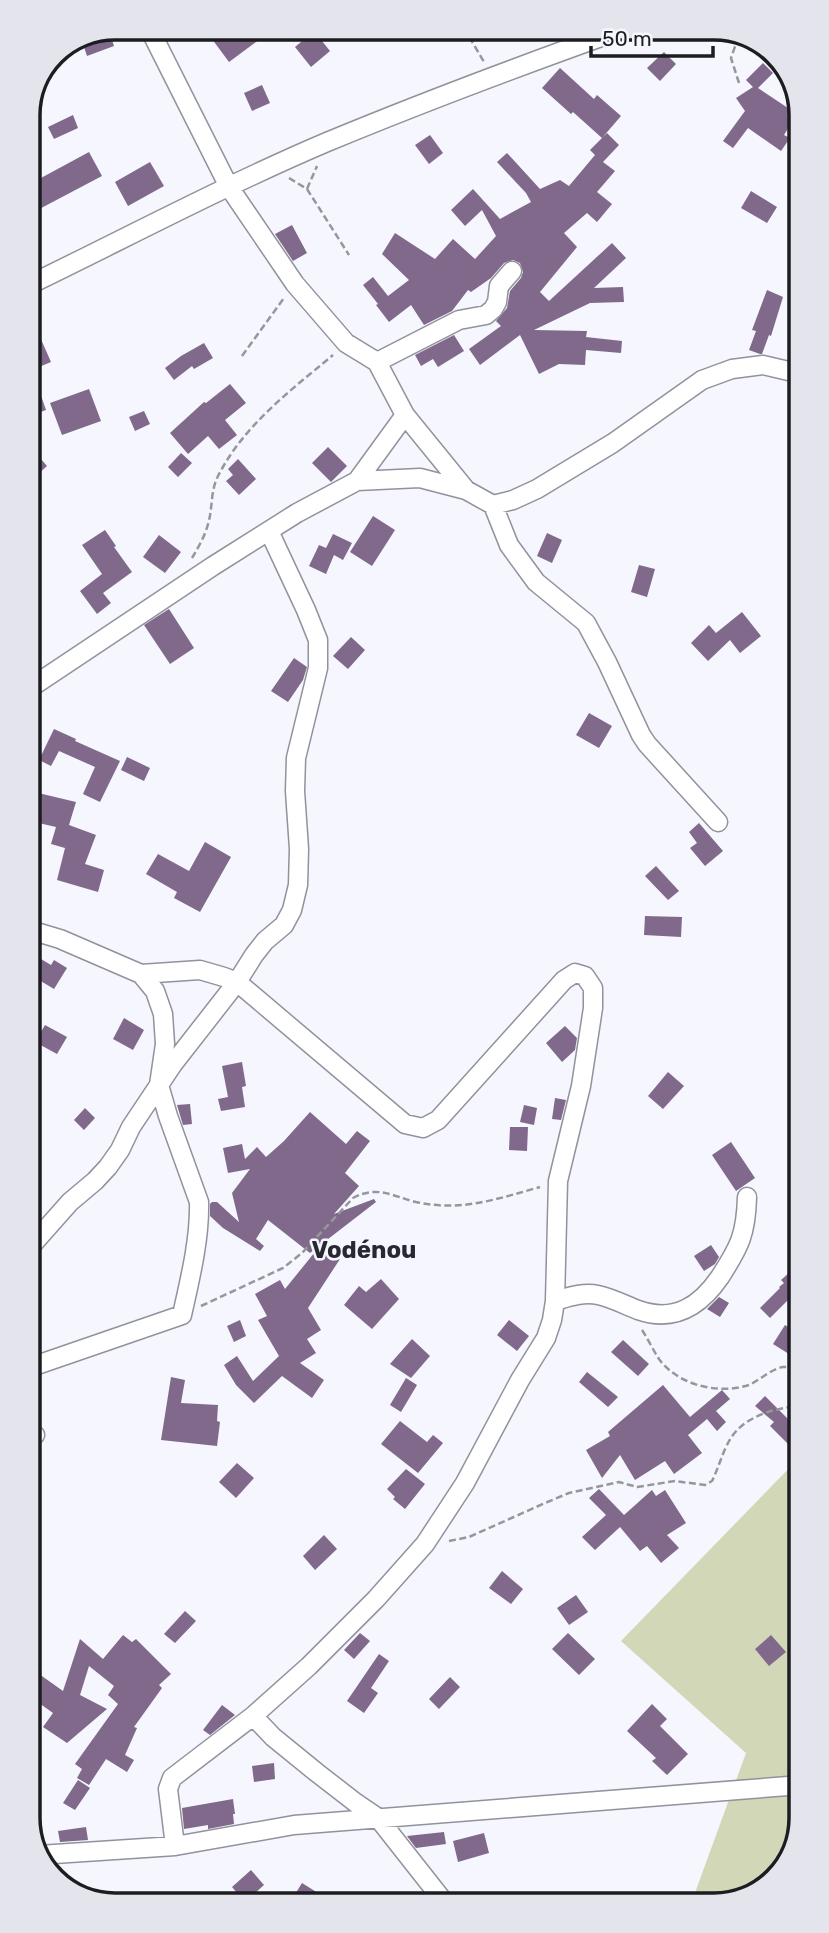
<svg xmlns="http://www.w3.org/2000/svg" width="829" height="1933" viewBox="0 0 829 1933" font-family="Rubik,sans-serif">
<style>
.green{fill:#d2d7b7}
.building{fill:#80698a}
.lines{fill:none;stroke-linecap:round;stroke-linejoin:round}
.minor-casing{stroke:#91929b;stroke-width:21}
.path{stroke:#96979d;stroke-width:2.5;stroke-dasharray:7 3.5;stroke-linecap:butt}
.minor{stroke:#fff;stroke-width:18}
.labels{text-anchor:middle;stroke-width:5;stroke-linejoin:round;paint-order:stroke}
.quarter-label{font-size:24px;font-weight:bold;fill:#282930;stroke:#f5f6fe}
.rim{fill:none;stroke:#1c1d20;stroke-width:3.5}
</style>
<rect width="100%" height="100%" fill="#f5f6fe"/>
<path class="green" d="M800 1457 801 1818 783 1871 742 1900 692 1901 746 1753 621 1641Z"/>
<path class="building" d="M226 28H252L260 39 229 62 212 39Z
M314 31 330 51 311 67 295 47Z
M110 34 114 46 87 56 83 44Z
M664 52 676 64 660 81 647 68Z
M763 63 773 73 758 88 797 114 784 135 790 138 781 151 748 128 733 148 723 141 745 111 736 98 753 87 746 80Z
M560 68 594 99 597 95 621 116 602 138 573 112 571 114 542 88Z
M262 85 270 103 252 111 244 93Z
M73 115 78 128 54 139 48 127Z
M607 133 619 145 603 162 615 171 597 192 612 204 597 222 587 213 564 233 577 247 540 292 549 301 612 243 626 258 594 288 623 287 624 302 590 303 534 330 587 331 586 337 622 341 621 353 586 350 585 365 559 364 539 374 520 335 480 365 469 349 501 326 496 321 507 308 510 291 521 278 523 272 520 263 513 260 504 263 491 278 471 292 468 290 452 311 424 325 411 305 389 322 376 305 378 304 363 285 373 277 388 296 409 280 382 254 395 233 435 259 453 239 475 259 496 236 482 210 465 226 451 210 473 189 500 219 531 202 526 193 497 162 507 153 540 189 560 180 569 186 595 155 590 150Z
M430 135 443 153 429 164 415 145Z
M89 152 102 176 28 215V185Z
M150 162 164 186 128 206 115 182Z
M751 191 777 207 767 223 741 208Z
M292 225 307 253 293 261 275 234Z
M767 290 783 297 771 336 769 335 762 354H760L749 350 756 331 752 330Z
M454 335 464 351 438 367 433 359 421 366 415 355Z
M40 337 51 362 32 370 46 410 29 416V342Z
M204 343 213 358 194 369 192 366 174 380 165 368 181 356Z
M230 384 246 403 225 420 237 435 219 449 208 436 188 454 170 433 204 402 206 403Z
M89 389 101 421 62 435 50 403Z
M144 411 150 424 135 431 129 417Z
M29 445 47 466 36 476 29 467Z
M328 447 347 466 331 482 312 463Z
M181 453 192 463 178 477 168 467Z
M238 459 256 479 239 495 226 481 233 475 228 469Z
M373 516 395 530 372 566 350 552Z
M105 530 116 546 114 547 132 572 103 593 111 603 97 614 80 591 102 574 82 545Z
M547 533 562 540 552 563 537 556Z
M333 534 352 543 343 560 334 555 326 574 309 566 319 545 326 548Z
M159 535 181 552 165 573 143 557Z
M639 565 655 569 647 597 631 592Z
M169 609 194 648 170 664 144 625Z
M742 612 761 636 740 653 730 640 708 661 691 643 709 625 716 633Z
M351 637 365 650 348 669 333 656Z
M294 658 307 667 303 680 288 702 271 691Z
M589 713 612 726 599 748 576 735Z
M54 729 76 739 75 741 120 761 100 802 83 794 95 767 59 751 51 766 39 760Z
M127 757 150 768 144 781 121 770Z
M30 791 76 802 69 825 96 835 85 864 104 870 98 892 57 880 65 848 51 844 56 827 30 821Z
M699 823 723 851 705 866 690 848 697 843 689 832Z
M205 842 231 857 200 912 174 898 177 892 146 874 158 854 189 871Z
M656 866 679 891 668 900 645 876Z
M645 916 682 917 681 937 644 935Z
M36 956 51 965 54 960 67 968 54 989 39 980 30 995V965Z
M124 1018 144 1030 133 1050 113 1039Z
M45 1025 67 1037 57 1054 35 1042Z
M565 1026 577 1038 575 1050 562 1062 546 1043Z
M242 1062 246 1086 242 1087 245 1107 221 1111 218 1099 228 1097 222 1066Z
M668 1072 684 1086 663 1109 648 1096Z
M555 1098 566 1100 561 1120 552 1119Z
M190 1104 192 1124 183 1125 177 1105Z
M524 1105 537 1108 534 1125 520 1122Z
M85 1108 95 1118 84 1130 74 1120Z
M310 1112 346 1144 357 1131 370 1141 345 1173 359 1186 334 1214 374 1199 376 1202 310 1253 268 1220 256 1239 264 1246 260 1251 223 1228 210 1216V1204L212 1202H217L239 1222 232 1193 250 1169 228 1173 223 1148 242 1144 245 1159 257 1147 266 1157 284 1141Z
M510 1127H528L527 1151 509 1150Z
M731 1142 755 1178 736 1191 712 1155Z
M711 1245 719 1257 715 1264 704 1271 694 1256Z
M319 1247 340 1259 308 1308 321 1330 307 1339 316 1353 300 1363 324 1380 312 1398 282 1376 254 1403 236 1385 224 1365 237 1356 253 1381 279 1356 258 1320 267 1316 255 1294 280 1280 285 1289Z
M800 1263V1303L793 1295 770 1318 760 1308 780 1288 779 1287 784 1283 781 1280Z
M381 1279 399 1299 372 1329 344 1305 359 1286 366 1292Z
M719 1297 729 1303 720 1317 707 1309Z
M240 1320 246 1336 234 1342 227 1326Z
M509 1320 529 1336 517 1351 497 1335Z
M785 1325 800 1334 794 1344 800 1349V1361L773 1344Z
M412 1339 430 1356 411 1378 390 1364Z
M623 1340 649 1364 638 1376 611 1352Z
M587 1372 618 1397 608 1407 579 1382Z
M171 1377 185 1380 181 1403 218 1405 217 1421 220 1422 217 1446 161 1440Z
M406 1378 417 1385 401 1412 390 1405Z
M663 1385 690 1417 722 1390 730 1399 716 1411 726 1422 717 1431 707 1419 688 1435 702 1453 674 1474 665 1461 635 1480 620 1455 602 1478 586 1450 610 1436 608 1432Z
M765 1396 800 1431V1441L792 1448 770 1426 774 1422 755 1406Z
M400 1421 427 1442 433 1435 443 1443 418 1473 381 1444Z
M237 1463 254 1478 236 1498 219 1482Z
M406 1469 425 1484 405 1509 393 1499 395 1497 387 1489Z
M599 1489 624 1515 652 1490 656 1496 665 1490 686 1523 667 1535 679 1548 661 1563 647 1546 640 1551 620 1527 595 1550 582 1537 606 1515 589 1498Z
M324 1535 337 1549 315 1570 303 1556Z
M502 1571 523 1589 511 1604 489 1588Z
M576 1595 588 1612 569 1625 557 1608Z
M185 1611 196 1621 175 1643 164 1634Z
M360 1633 370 1641 354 1659 344 1650Z
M568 1633 595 1659 579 1675 552 1649Z
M123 1635 132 1642 136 1639 171 1674 159 1685 162 1688 134 1727 137 1728 125 1755 134 1760 127 1772 106 1759 89 1785 77 1778 82 1769 75 1764 118 1704 108 1695 114 1686 89 1666 80 1695 107 1709 67 1743 43 1727 53 1713 32 1698V1669L63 1691 80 1639 103 1659Z
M771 1635 786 1652 769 1666 755 1649Z
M379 1654 389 1661 371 1688 378 1693 364 1713 347 1701Z
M450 1677 460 1687 439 1709 429 1699Z
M652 1704 667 1719 660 1726 688 1754 667 1775 652 1761 656 1758 627 1731Z
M222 1705 235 1715 210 1735 203 1730Z
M274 1763 275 1779 254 1782 252 1766Z
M78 1780 90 1788 75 1810 63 1803Z
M233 1799 235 1814H233L234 1824 208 1829V1825L184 1829 182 1808Z
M86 1827 88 1840 60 1842 58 1831Z
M444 1832 446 1844 416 1848 407 1836Z
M484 1833 489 1853 458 1862 453 1841Z
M251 1870 264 1885 245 1902 232 1887Z
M302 1883 334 1903 289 1904Z"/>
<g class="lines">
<g class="minor-casing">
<path id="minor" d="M149 28 229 187 295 284 346 343 377 362 405 415 466 490 493 505 513 500 537 489 613 443 702 380 732 369 763 365 797 373
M29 285C128 237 226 185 327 142 426 101 525 64 626 28
M377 362 459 320 486 315 493 309 497 302 499 286 512 271
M357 481 405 415
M493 505 509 545 536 582 586 623 607 662 641 735 647 744 718 822
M30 688 213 566 297 513 357 481 420 478 466 490
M30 930 60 939 141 974 155 991 163 1014 165 1044 159 1085 168 1116 199 1202C200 1239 190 1279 182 1315L31 1367
M141 974 200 970 224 977 237 982 405 1124 423 1128 438 1120 564 980 575 973 585 976 593 988V1008L581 1086 558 1181 555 1301 552 1320 546 1338 520 1380 465 1483 425 1544 376 1599 309 1666 253 1716 172 1778 168 1789 175 1846
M31 1246 70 1202 95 1181 108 1167 120 1150 131 1127 173 1064 237 982 254 955 265 941 284 925 292 910 298 885 299 849 295 791 296 758 318 668V640L306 610 269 531
M555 1301C569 1297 583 1292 598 1295 612 1298 625 1305 638 1310 675 1323 700 1306 720 1277 740 1246 746 1234 747 1197
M31 1434 35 1435
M253 1716 273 1737 316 1772 356 1803 378 1818 445 1903
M39 1855 175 1846 294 1825 801 1785"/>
</g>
<path class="path" d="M464 28 484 62
M739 83 731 58 739 35
M289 178 307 189 349 255
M307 189 317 166
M242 356 284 298
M192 558C198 548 205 536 208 524 213 508 210 492 218 476 244 425 290 391 333 355
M201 1306 283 1268 302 1253 353 1198C377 1185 392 1196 416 1202 461 1212 497 1199 540 1187
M642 1330C648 1339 653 1350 659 1359 678 1385 718 1395 749 1385 760 1380 771 1369 783 1367 788 1367 795 1368 800 1369
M449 1541 469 1537 545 1503 569 1493 619 1482 637 1487 675 1481 705 1485 712 1481C718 1469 721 1457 727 1445 739 1418 772 1408 800 1406"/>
<use href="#minor" class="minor"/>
</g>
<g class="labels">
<g class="quarter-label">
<text x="364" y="1258">Vodénou</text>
</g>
</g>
<path d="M0 0H829V1933H0ZM115 40H714A75 75 0 0 1 789 115V1818A75 75 0 0 1 714 1893H115A75 75 0 0 1 40 1818V115A75 75 0 0 1 115 40Z" fill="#e4e5ec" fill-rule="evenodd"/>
<path class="rim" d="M115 40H714A75 75 0 0 1 789 115V1818A75 75 0 0 1 714 1893H115A75 75 0 0 1 40 1818V115A75 75 0 0 1 115 40Z"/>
<path d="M591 46v10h122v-10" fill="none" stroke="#1c1d20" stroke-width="3.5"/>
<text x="602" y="46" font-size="21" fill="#1c1d20" stroke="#f5f6fe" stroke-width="5" paint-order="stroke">50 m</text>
</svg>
